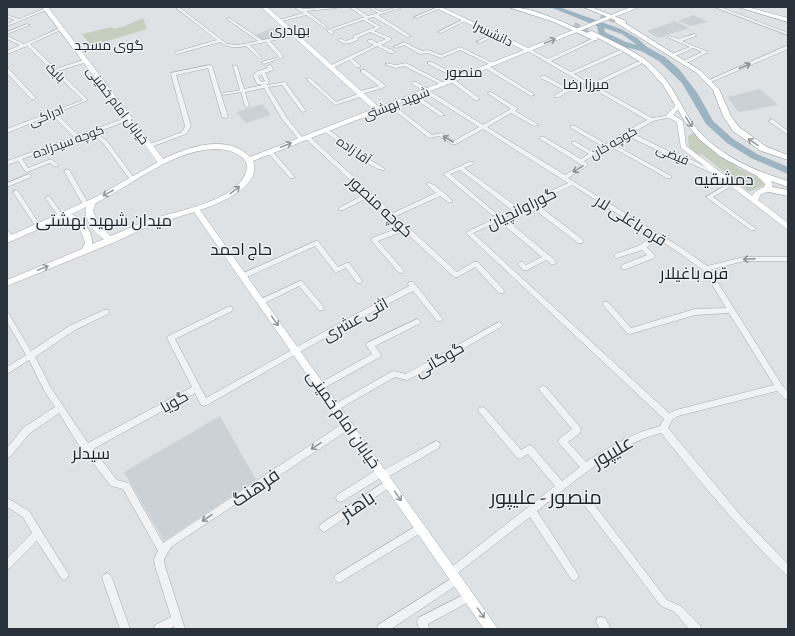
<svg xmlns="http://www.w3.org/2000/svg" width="795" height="636" viewBox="0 0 795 636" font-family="'Alegreya Sans',Cairo,sans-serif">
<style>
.built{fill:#ccd1d6}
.green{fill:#c6cec0}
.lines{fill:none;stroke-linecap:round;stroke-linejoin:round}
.river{fill:#9db4c2;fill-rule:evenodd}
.highway-tunnel{stroke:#babfc3;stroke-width:6;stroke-dasharray:6 3;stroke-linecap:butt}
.minor-casing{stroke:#a4aaae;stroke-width:1}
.major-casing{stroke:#9fa8b0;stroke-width:1}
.highway-casing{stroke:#87919a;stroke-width:1}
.minor{fill:#f0f2f4;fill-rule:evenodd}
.major{fill:#fff;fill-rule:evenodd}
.highway{fill:#fff;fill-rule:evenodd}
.oneway{stroke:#94989c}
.oneway2{stroke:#8c9297}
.labels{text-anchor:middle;stroke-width:3;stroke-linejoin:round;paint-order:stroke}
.far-street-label{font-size:13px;fill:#29323a;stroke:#edf1f3}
.far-neighbourhood-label{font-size:14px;fill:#1b232b;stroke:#edf1f3}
.street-label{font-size:16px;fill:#29323a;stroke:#edf1f3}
.neighbourhood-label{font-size:17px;fill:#1b232b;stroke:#edf1f3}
.near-street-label{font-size:19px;fill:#29323a;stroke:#edf1f3}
.near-neighbourhood-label{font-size:20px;fill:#1b232b;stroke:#edf1f3}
</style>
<rect width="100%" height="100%" fill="#dee2e5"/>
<path class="built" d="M693 15 708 22 691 26 678 21Z
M675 21 689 28 658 38 647 31Z
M278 26 288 34 263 41 255 35Z
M760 89 778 105 739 112 727 97Z
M262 104 271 115 246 123 236 112Z
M220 416 256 480 164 541 124 472Z"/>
<path class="green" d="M143 18 147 29 91 46 82 34 112 27 114 29 125 26Z
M693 133 740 169 762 179 764 185 749 192 703 155 697 154 689 147 688 136Z"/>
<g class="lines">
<path class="river" d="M550 7H559L621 29 637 38 647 47 665 57 679 69 698 94 713 121 733 139 757 154 788 167V174L751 158 727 143 706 124 682 83 659 61 641 51 620 46 599 35 597 26ZM604 28 622 34 637 45 626 42 605 32Z"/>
<path class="highway-tunnel" d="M601 15 617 21
M574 25 590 32"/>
<g class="minor-casing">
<path id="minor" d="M175 7H179L227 44 238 45 258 41 228 20V18H229L262 40 295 34 297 35 270 41 284 57 264 64 262 63V62L279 57 266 42 250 45 262 58 260 59 246 46C237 48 228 48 220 42L177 54 175 53V52L217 40Z
M294 7H299L303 9 339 7 337 8 306 11 326 26V28H325L306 15 278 22V20L304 13Z
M349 7H354L368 16 378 13 371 9V7L382 12 398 7H404L378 15 411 36 407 37 374 17 367 19 381 27 374 31 391 38V40L381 45 394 51V53H390L377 46 352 59 360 65V67H356L349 60 333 68H329V66L374 45 368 42V40H372L377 43 386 39 370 32 357 38 358 40C349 43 347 46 339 41V39H341L346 41 354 38 353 36 376 27 363 20 332 31 334 33 333 34H331L328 32V30L364 17Z
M438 7 441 8 417 18 414 17Z
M714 7H720L788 33V35Z
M46 8 49 9 7 26V24L15 20 7 17V15L19 19Z
M464 19 467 20 441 33 438 32Z
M27 24 30 25 7 34V32Z
M60 28 63 29 30 44 56 69 83 60H87V62L58 71 88 100 7 133V129L83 100 54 72H52V70L27 46 7 54V51L20 45 7 39V36L24 44Z
M495 33 498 34 480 43 476 42Z
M694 34 696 35V36L682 41 708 52 689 62H685V60L702 52 693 48 678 55H674V53L690 47 667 37 669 36 679 39Z
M594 38 598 39 551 61 571 72 618 51H622V53L574 74 591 84 637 62H641V64L595 86 652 118 671 115V117L653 121 632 133 668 151H673L721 174 720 175H716L670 154H665L628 136 613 144 671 176V178H667L610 146 584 161 588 165 587 166 568 178 685 250 707 266 744 257H788V261H744L710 270 782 385 788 392V400L785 399 777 391 678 416 672 420 668 428 742 517 788 564V576L785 574C740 530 700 482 661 433 612 446 576 481 537 511L577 573 579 576 577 579 574 581 571 579 530 517 455 575 452 577 449 575 447 572 449 569 555 486 528 454 520 459 517 458 479 412 478 410 479 408 482 407 485 408 521 450 529 445 532 446 562 481 580 467 558 442 559 439 572 429 540 391 539 389 540 387 543 386 546 387 580 427 581 430 580 433 568 442 586 462C610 446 633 433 660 426L664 419 466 233 467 232 512 210 460 170 450 174 497 214 496 215H492L443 174 469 162H473V164L464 168 517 207 568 183 483 129 456 144H452L439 136 429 138 388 105 392 104 432 135 441 133 454 141 479 127 424 92V91L412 84V82H416L430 90V91L483 125 511 109 487 93 491 92 517 108V109L515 111 539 125 534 126 511 113 487 127 565 175 582 165 540 139V137H544L581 159 589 154 572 144V142H576L592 152 602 146 571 128V126H575L606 144 625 132 647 120 583 83 559 97H555V95L564 90 541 78V76H545L567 88 579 81 526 50 530 49 548 59ZM572 185 653 236 638 246 615 254 614 256 615 258H617L642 250 647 255 622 265 621 267 622 269H626L654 258 655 256 647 247 658 239 681 254 704 271 726 308 695 309 631 328 608 302H604L603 304 604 306 627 333 630 334 695 315 729 313 774 385 676 410 669 413 473 233 499 221 542 257 526 265 523 262H519L518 264 523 270H527L546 260 551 264H555L556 262 555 260 504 218 530 206 578 243H582L583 241 582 239 535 203Z
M404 42 422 51 428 50 441 55 460 47 495 64 491 65 460 50 441 58 428 53 420 54 404 45 396 48 394 47Z
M786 46H788V49L711 82 707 81Z
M428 62H432L462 78 458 79 428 64Z
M386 63 396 65 406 63 446 84 442 85 404 66 396 68 386 65Z
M210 65 212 66 228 117 227 118 222 117 208 68 176 75 191 126 186 134 151 147H147V145L182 132 185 126 171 74V73Z
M233 65 237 66 244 89 263 85 257 84 253 75 258 71 268 68 267 66 271 65 273 69V70L265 73 269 81 267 85 285 82 306 111 302 112 282 85 268 87 287 118 303 138V140H299L282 119 264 88 245 92 249 106 247 107 245 106 241 92 223 95V93L240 90 233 66ZM261 74 265 81 263 82H261L258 76Z
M485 66H489L535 95 531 96 485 68Z
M7 69H9L35 97V99H31L7 73Z
M361 70H365L385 85V87L362 94 363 95V96L335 105 306 79 310 78 336 102 358 94 357 93V92L379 86 361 72Z
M451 80H455L479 98V100H475L451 82Z
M412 95H416L445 115 440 116 412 97Z
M57 115 59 116 78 135 126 118 131 119 80 139 22 159 28 168 51 159 58 164V166H54L50 163 27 172 25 171 18 161 7 165V161L74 137 54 117Z
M772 119 788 131V135L770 122 769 121Z
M326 128 367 158 384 168V170C373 171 335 139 324 131V129Z
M96 133 107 141 135 179V181H131L103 143 94 136V134Z
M307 135 309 136 393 213 436 193 427 185V183C434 182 446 195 452 200V202H448L440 196 396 216 457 272 474 262H478L503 289 504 291 503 293H499L475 267 458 277H454L404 231 378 241 404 271 403 273H399L371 240 372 238 401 227 369 197 343 210H339V208L365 194 305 138 304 137Z
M270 150 272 151 294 176V178H290L268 153 267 152Z
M67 169 70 171 89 205 88 206 86 207 83 205 64 171Z
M29 174 32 176 31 177 7 187V183Z
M731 182 734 184 733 185 713 197 755 228 756 229 755 230H751L706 197Z
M16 190 18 191 40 225 41 226 40 227H36L13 192Z
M48 196 50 197 63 215 64 216 63 217H59L46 199V197Z
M7 230 9 231 14 238 13 240H9L7 237Z
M316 241H318L338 267 347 263H349L361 279 362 281 361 283H357L346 268 337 272H335L315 246 245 278H243L240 276 241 274Z
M300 281H302L323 306 324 308 323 310H319L299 286 263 304H259L258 302 259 300Z
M409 282H413L416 285 441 317 443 319 441 321H437L413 291 349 324 207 405 204 406 201 405 195 393 93 449 117 480 129 483 163 543 345 422 348 421 351 422 352 425 351 428 171 547 164 559 165 566 185 629H175L174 626 169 629H154L155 625 171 617 155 566 154 559 158 551 123 489 111 486 76 441 59 413 29 434 10 457 7 458V448L23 428 55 407 45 392 29 360 7 374V367L26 355 7 322V313L9 314 31 351 69 326 104 310H108L109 312 108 314 75 330 35 357 51 388 88 443 192 387 167 338 168 336 228 307H232L233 309 232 311 175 339 206 398 345 320 409 286 408 284Z
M417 319 419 320 421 322 419 324 375 346 381 355 380 357 324 388 321 389 318 388 317 386 318 384 372 354 366 345 367 343Z
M499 322 501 323 503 325 501 327 410 379 407 380 395 377 339 409 336 410 333 409 332 407 333 405 391 372 394 371 406 374Z
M436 441 439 442 440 445 439 448 386 478 383 479 380 478 343 501 340 502 337 501 336 498 337 495 378 469 381 468 384 470Z
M389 479 392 480 393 483 392 486 327 530 324 532 321 530 319 527 321 524Z
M7 498 29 511 67 572 69 575 67 578 64 580 61 578 37 541 10 568 7 570V558L32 533 23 517 7 507Z
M587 498 590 499 667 600 681 606 700 625 701 629H689L675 612 661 606 584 505 583 502 584 499Z
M421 523 424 525 426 528 424 531 342 581 339 583 336 581 334 578 336 575Z
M107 573 110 575 112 578 130 629H120L102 578 104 575Z
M457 575 460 577 462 580 460 583 391 629H377L378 625Z
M469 592 472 594 474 597 472 600 428 624 429 629H419L417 622 418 618Z
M601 617 605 618 611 629H600L596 622 597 618Z"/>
</g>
<g class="major-casing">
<path id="major" d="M42 7H48L163 159C187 147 228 133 250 157L373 109 261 7H267L379 107 524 50 434 7H441L528 48 631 7H639L428 92 253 161C263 186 218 204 200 210L498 629H484L194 212 149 226 115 242 7 286V280L82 249 85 243C82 231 77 221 64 218L7 243V237L96 197 158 162ZM214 149C223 149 232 150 240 156 246 159 248 165 246 172 237 201 179 210 153 219 139 223 125 230 111 236L99 226 93 210 96 203C134 184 171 151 214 149ZM86 207C83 219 95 233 104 239L92 244C93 231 83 219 71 214Z
M738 7H747L788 18V22Z
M678 104 681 106 673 115 683 121 686 146 752 196C756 190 762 186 770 187V191L761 194 758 200 788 223V230L681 148 677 122 666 116 676 105Z"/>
</g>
<g class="highway-casing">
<path id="highway" d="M508 7C535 7 566 24 590 34L587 32 592 31C614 42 640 52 657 70 672 84 680 104 691 121 713 153 752 170 788 181V187L771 181 773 184 772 187 788 190V196L764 191 763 189 765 184 757 176 721 157 699 139 684 120 663 85 646 66 631 56 598 38 597 40H593L554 22Z
M583 7H591L626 21 627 22 625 23 701 71 719 89 731 116 739 127 767 147 788 155V160L761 151 733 131 723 116 713 90 697 73 615 22V20Z"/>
</g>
<use href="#minor" class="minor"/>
<use href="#major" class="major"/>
<use href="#highway" class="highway"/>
</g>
<defs><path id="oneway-shaft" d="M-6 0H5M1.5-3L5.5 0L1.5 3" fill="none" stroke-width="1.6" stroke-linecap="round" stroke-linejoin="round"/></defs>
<g class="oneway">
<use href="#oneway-shaft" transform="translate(550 41) rotate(-21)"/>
<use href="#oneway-shaft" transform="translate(689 122) rotate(56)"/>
<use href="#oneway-shaft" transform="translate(753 142) rotate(-146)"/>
<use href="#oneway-shaft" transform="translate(286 145) rotate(-21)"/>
<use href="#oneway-shaft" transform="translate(235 190) rotate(-38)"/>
<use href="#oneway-shaft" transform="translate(108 193) rotate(152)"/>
<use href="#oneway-shaft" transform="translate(43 268) rotate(-22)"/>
<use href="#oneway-shaft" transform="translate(275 321) rotate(55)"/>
<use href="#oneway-shaft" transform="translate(398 496) rotate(55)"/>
<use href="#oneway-shaft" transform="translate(481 613) rotate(55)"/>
</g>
<g class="oneway2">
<use href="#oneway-shaft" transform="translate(745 66) rotate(-23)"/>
<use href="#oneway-shaft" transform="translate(448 139) rotate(-150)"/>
<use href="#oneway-shaft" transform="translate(578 169) rotate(149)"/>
<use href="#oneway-shaft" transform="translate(749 259) rotate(177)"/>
<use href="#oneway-shaft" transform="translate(316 446) rotate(146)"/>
<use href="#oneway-shaft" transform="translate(207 518) rotate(146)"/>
</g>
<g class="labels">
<g class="far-street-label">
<text transform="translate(493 33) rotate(26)" y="5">دانشسرا</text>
<text transform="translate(56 72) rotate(44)" y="5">بابک</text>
<text transform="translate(396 103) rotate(-21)" y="5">شهید بهشتى</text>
<text transform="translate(118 105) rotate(53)" y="5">خیابان امام خمینی</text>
<text transform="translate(46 115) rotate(-22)" y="5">ادراکی</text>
<text transform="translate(68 141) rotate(-20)" y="5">کوچه سیدزاده</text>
<text transform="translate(613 142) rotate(-30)" y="5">کوچه خان</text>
<text transform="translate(354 150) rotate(35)" y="5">آقا زاده</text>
<text transform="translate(673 154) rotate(23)" y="5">فیضی</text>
</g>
<g class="far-neighbourhood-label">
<text x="290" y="35">بهادری</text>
<text x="109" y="50">گوی مسجد</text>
<text x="464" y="77">منصور</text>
<text x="586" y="89">میرزا رضا</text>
</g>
<g class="street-label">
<text transform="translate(381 206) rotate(43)" y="6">کوچه منصور</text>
<text transform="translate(521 208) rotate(-26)" y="6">گوراوانچیان</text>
<text transform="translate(631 220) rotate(32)" y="6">قره باغلی لار</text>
<text transform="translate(355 319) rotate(-29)" y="6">اثنی عشری</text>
<text transform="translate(439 359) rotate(-30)" y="6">گوگانی</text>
<text transform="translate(174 401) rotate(-29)" y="6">گویا</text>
<text transform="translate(344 419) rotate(55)" y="6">خیابان امام خمینی</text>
</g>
<g class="neighbourhood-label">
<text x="724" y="185">دمشقیه</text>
<text x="104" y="226">میدان شهید بهشتی</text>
<text x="241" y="255">حاج احمد</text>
<text x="694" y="279">قره باغیلار</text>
<text x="91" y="459">سیدلر</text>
</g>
<g class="near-street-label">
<text transform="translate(612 451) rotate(-31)" y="7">علیپور</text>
<text transform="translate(255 487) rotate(-34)" y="7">فرهنگ</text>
<text transform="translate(357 505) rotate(-34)" y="7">باهنر</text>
</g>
<g class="near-neighbourhood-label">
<text x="546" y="504">منصور - علیپور</text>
</g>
</g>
<rect width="795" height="636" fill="none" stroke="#29323a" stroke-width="16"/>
</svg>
